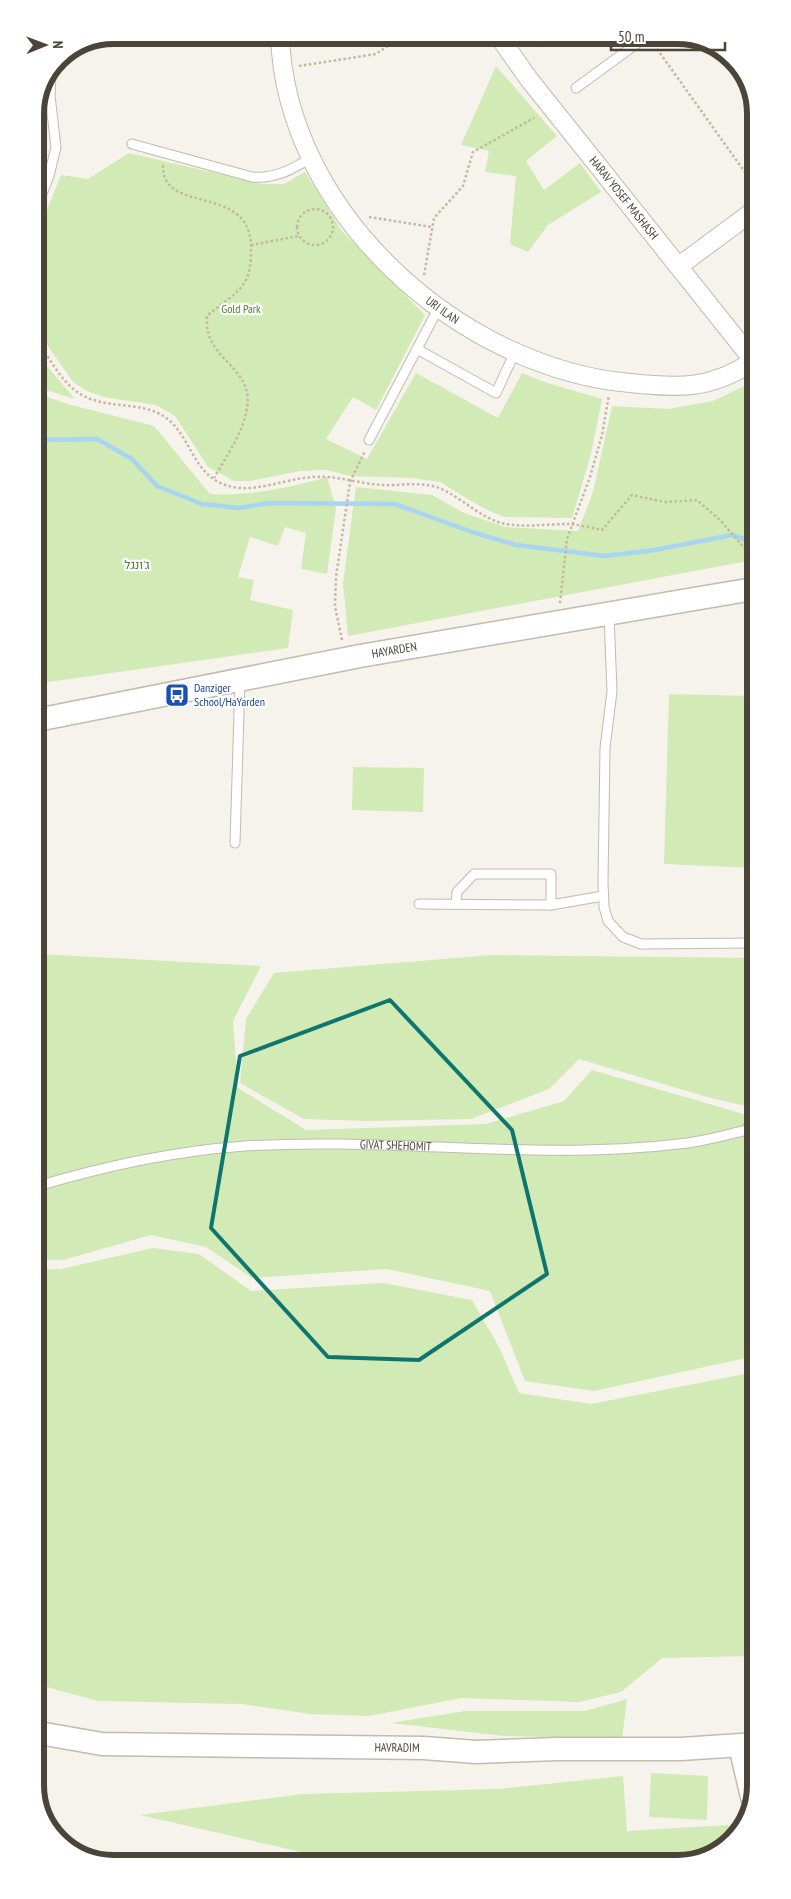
<svg xmlns="http://www.w3.org/2000/svg" width="791" height="1899" viewBox="0 0 791 1899" font-family="'PT Sans Narrow',Heebo,sans-serif">
<style>
.green{fill:#d2eab5}
.lines{fill:none;stroke-linecap:round;stroke-linejoin:round}
.stream{stroke:#a9d4f2;stroke-width:4.5}
.service-casing{stroke:#c2bbae;stroke-width:11}
.minor-casing{stroke:#c2bbae;stroke-width:20}
.tertiary-casing{stroke:#c2bbae;stroke-width:25}
.path{stroke:#c4b79f;stroke-width:2.5;stroke-dasharray:2.5 2.5;stroke-linecap:butt}
.service{stroke:#fff;stroke-width:9}
.minor{stroke:#fff;stroke-width:18}
.tertiary{stroke:#fff;stroke-width:22}
.marked{fill:none;stroke:#0f766e;stroke-width:4;stroke-linejoin:round}
.labels{text-anchor:middle;stroke-width:4.5;stroke-linejoin:round;paint-order:stroke}
.street-label{font-size:12px;fill:#4b4439;stroke:#fff}
.park-label{font-size:12px;fill:#4a7f2a;stroke:#fff}
.transit-label{font-size:12px;fill:#164399;stroke:#fff;text-anchor:start}
.rim{fill:none;stroke:#4b4439;stroke-width:6}
</style>
<rect width="100%" height="100%" fill="#f6f3ec"/>
<path class="green" d="M528 35H556L538 48Z
M496 66 557 136 526 161 544 190 580 163 601 192 548 225 528 252 510 244 516 176 485 172 489 151 461 145Z
M129 153 262 184H284L305 172 342 231 425 315 376 410 353 397 326 439 367 459 416 373 498 418 522 373 544 382 602 399 591 454 572 518 504 517 483 508 440 482 412 478 350 476 327 470 300 471 250 481H234L208 467 175 416 156 405 104 397 87 391 73 382 36 329 35 254 38 233 61 175 88 179Z
M36 353 75 399 36 387Z
M745 386 753 396V560L348 636 343 583 356 487 432 495 464 513 505 527 578 531 593 492 612 406 668 409 713 401Z
M36 393 67 404 154 426 210 494C249 496 289 488 327 477L336 508 327 574 301 569 306 533 285 527 278 546 250 537 238 577 254 580 250 600 293 610 288 648 41 683 36 668Z
M669 694 753 696 754 868 664 864Z
M353 767 424 768 423 812 352 810Z
M37 954 261 966 233 1021 238 1088 306 1130 486 1124 564 1101 592 1070 754 1117 755 1356 594 1391 525 1381 490 1291 387 1269 252 1278 206 1247 151 1235 63 1260H38Z
M492 955 754 958V1108L707 1097 579 1059 549 1089 471 1119 368 1121 304 1119 240 1083 246 1019 274 973Z
M153 1248 199 1254 251 1291 383 1283 472 1300 499 1347 519 1393 591 1404 755 1372 756 1656 662 1658 621 1692 579 1702 461 1698 369 1716 310 1714 242 1704 98 1701 39 1685 38 1270 61 1269Z
M627 1699 622 1739 504 1736 391 1723 465 1711H585Z
M651 1773 708 1776 707 1820 649 1817Z
M623 1776 627 1831 727 1825 740 1833 702 1860 345 1862 140 1815 303 1794 499 1789Z"/>
<g class="lines">
<path class="stream" d="M36 440 97 439 132 459 157 486 202 504 239 508 270 503 395 504 472 532 516 545 605 556 655 550 732 535 753 542"/>
<g class="service-casing">
<g id="service">
<path d="M576 88 647 36"/>
<path d="M132 144 252 177C276 179 292 169 311 158"/>
<path d="M35 211 49 176 56 147 50 96 51 75"/>
<path d="M417 349 496 393 515 352"/>
<path d="M369 440 439 307"/>
<path d="M609 615 612 691 605 748 603 883 604 907 608 921 623 937 641 944 754 943"/>
<path d="M235 843 240 681"/>
<path d="M419 904 551 905 603 896"/>
<path d="M456 904 457 892 474 874H551V905"/>
<path id="s1" d="M38 1186C105 1166 174 1151 245 1146 389 1137 534 1161 678 1144 703 1142 728 1134 752 1129"/>
</g>
</g>
<g class="minor-casing">
<g id="minor">
<path id="s2" d="M280 35C285 212 460 368 630 383 678 388 711 390 753 361"/>
<path id="s3" d="M498 35 528 78 753 360"/>
<path d="M647 36 648 35"/>
<path d="M679 266 752 212"/>
<path d="M754 1124 752 1129 754 1133"/>
</g>
</g>
<g class="tertiary-casing">
<g id="tertiary">
<path id="s4" d="M37 720 360 656 753 589"/>
<path id="s5" d="M39 1733 102 1744 424 1748 476 1752 558 1749H681L756 1744"/>
<path d="M740 1746 752 1797"/>
</g>
</g>
<path class="path" d="M657 49 752 182
M299 66 376 54 404 35
M163 165C161 216 250 182 251 247 251 257 251 270 246 280 238 295 219 305 207 316 203 361 254 365 247 408 243 433 226 457 214 478
M297 227a18 18 0 1 1 36 0a18 18 0 1 1-36 0Z
M369 217 432 227
M251 245 299 236
M424 275 434 218 463 186 473 152 534 118
M36 340C51 359 62 385 84 396 110 410 147 400 170 421 193 442 195 480 233 487 259 493 296 474 326 477 345 478 363 484 382 485 400 486 421 481 439 488 461 497 478 516 501 523 520 528 549 524 569 524 580 525 592 528 602 530L632 495 665 502 697 500 720 520 753 558
M560 603 567 539 590 477 602 435 609 395
M342 640 335 607 336 577 350 482 365 451"/>
<use href="#service" class="service"/>
<use href="#minor" class="minor"/>
<use href="#tertiary" class="tertiary"/>
</g>
<path class="marked" d="M390 1000 512 1130 547 1274 419 1360 328 1357 211 1228 240 1056Z"/>
<defs>
<g id="bus-square" transform="scale(1.25)"><rect x="-9" y="-9" width="18" height="18" rx="4" fill="#1a4fb4" stroke="#fff"/><path d="M-5-6H5V4H4V6H2V4H-2V6H-4V4H-5ZM-3.5-4V0h7V-4ZM-3.5 1.2v1.5H-2V1.2ZM2 1.2v1.5H3.5V1.2Z" fill="#fff"/></g>
</defs>
<g fill-rule="evenodd">
<use href="#bus-square" x="177" y="695"/>
</g>
<g class="labels">
<g class="street-label">
<text dy="4" stroke="none"><textPath href="#s3" startOffset="206">HARAV YOSEF MASHASH</textPath></text>
<text dy="4" stroke="none"><textPath href="#s2" startOffset="331">URI ILAN</textPath></text>
<text dy="4" stroke="none"><textPath href="#s4" startOffset="364">HAYARDEN</textPath></text>
<text dy="4" stroke="none"><textPath href="#s1" startOffset="362">GIVAT SHEHOMIT</textPath></text>
<text dy="4" stroke="none"><textPath href="#s5" startOffset="359">HAVRADIM</textPath></text>
</g>
<g class="park-label">
<text x="241" y="313">Gold Park</text>
<text x="137" y="569">ג'ונגל</text>
</g>
<g class="transit-label">
<text x="194" y="692">Danziger<tspan x="194" dy="14">School/HaYarden</tspan></text>
</g>
</g>
<path d="M0 0H791V1899H0ZM114 44H677A70 70 0 0 1 747 114V1785A70 70 0 0 1 677 1855H114A70 70 0 0 1 44 1785V114A70 70 0 0 1 114 44Z" fill="#fff" fill-rule="evenodd"/>
<path class="rim" d="M114 44H677A70 70 0 0 1 747 114V1785A70 70 0 0 1 677 1855H114A70 70 0 0 1 44 1785V114A70 70 0 0 1 114 44Z"/>
<g transform="translate(45 45) rotate(89)" stroke="#ffffff" stroke-width="4" paint-order="stroke">
<path d="M0-4L9 19L0 12L-9 19Z" fill="#4b4439"/>
<text y="-8" font-size="14" font-weight="bold" text-anchor="middle" fill="#4b4439">N</text>
</g>
<path d="M611 42v8h114v-8" fill="none" stroke="#4b4439" stroke-width="2.5"/>
<text x="618" y="42" font-size="15" fill="#4b4439" stroke="#ffffff" stroke-width="4" paint-order="stroke">50 m</text>
</svg>
